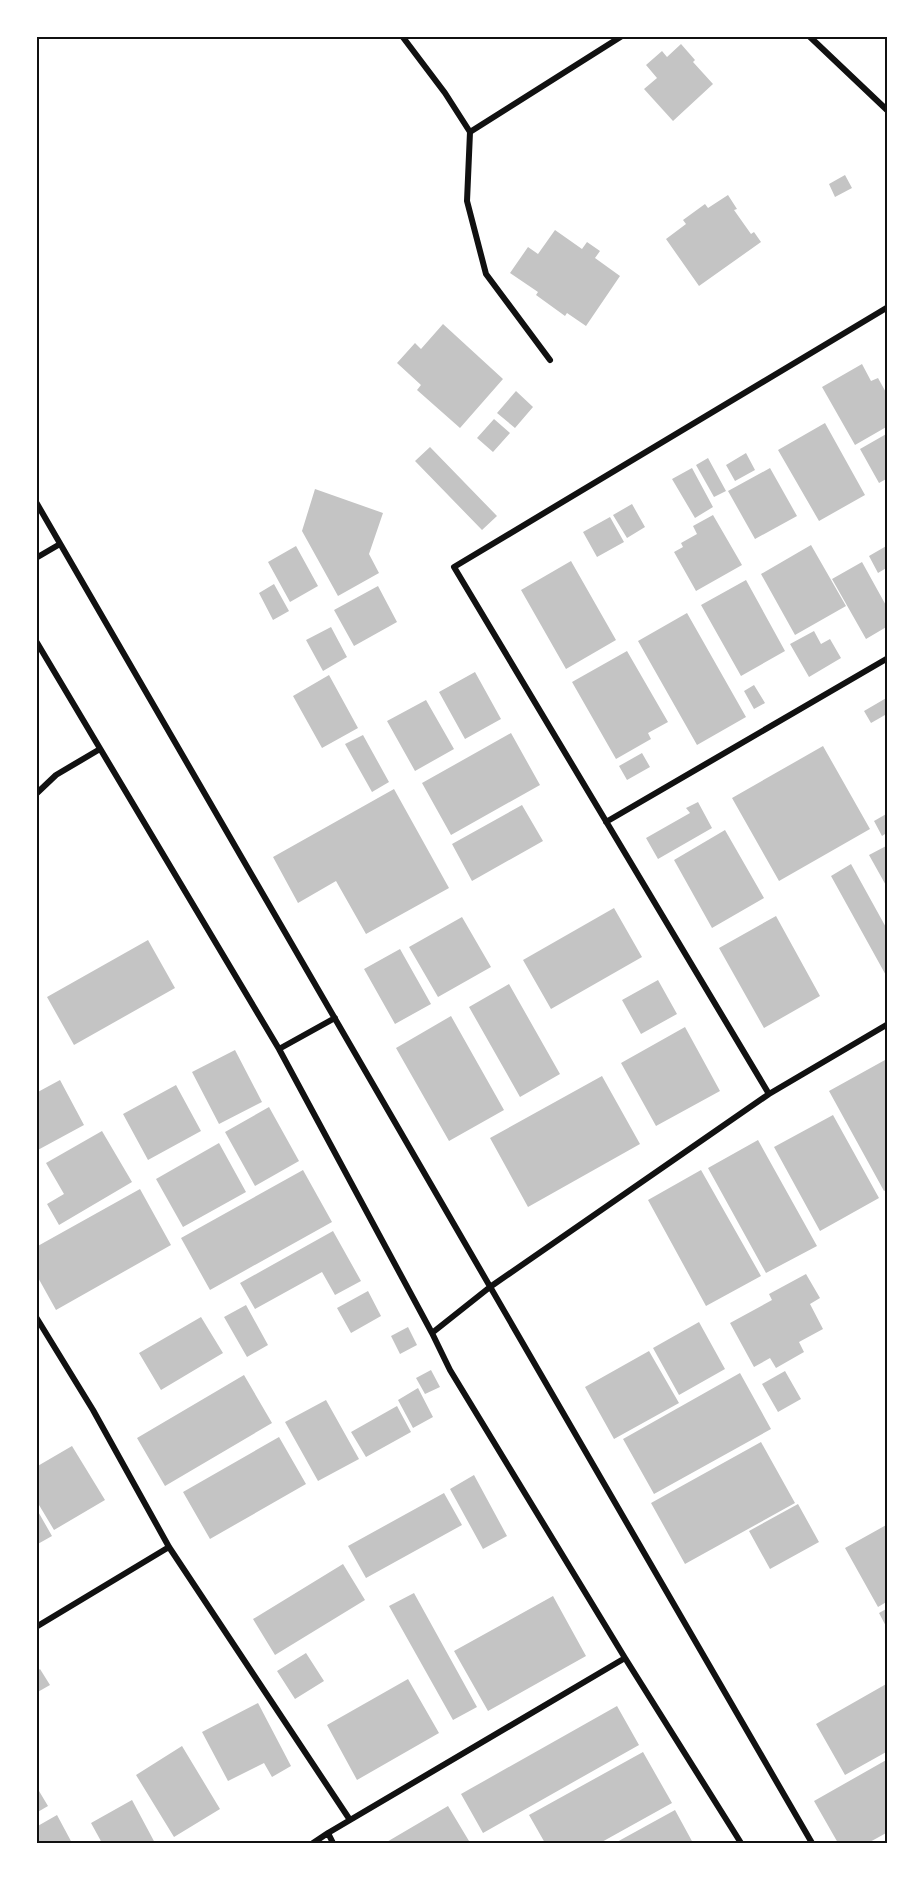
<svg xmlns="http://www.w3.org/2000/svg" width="924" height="1879" viewBox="0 0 924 1879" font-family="'Source Sans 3',sans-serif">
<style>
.building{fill:#c4c4c4}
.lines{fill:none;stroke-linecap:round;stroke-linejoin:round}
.minor{stroke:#111;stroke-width:6}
.neatline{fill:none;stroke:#111;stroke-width:2}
</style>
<rect width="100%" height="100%" fill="#fff"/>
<path class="building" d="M681 44 695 60 693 62 713 84 673 121 644 89 657 78 646 65 662 51 667 57Z
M845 175 852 188 835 197 829 184Z
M728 195 737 209 734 210 751 234 754 232 761 242 699 286 666 239 686 224 683 220 705 204 708 208Z
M555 230 582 249 587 242 600 251 595 258 620 276 586 326 567 313 565 316 536 295 538 292 510 273 528 247 538 254Z
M443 324 503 379 460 428 417 390 421 385 397 363 415 343 421 349Z
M862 364 871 381 878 378 888 396V426L855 445 822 387Z
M516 391 533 407 515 428 497 413Z
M494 419 510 433 493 452 477 438Z
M825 423 865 495 819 521 778 450Z
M888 433V478L879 483 860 449Z
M430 447 497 516 482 530 415 461Z
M746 453 755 470 735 481 726 465Z
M708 458 726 491 714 497 696 465Z
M692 468 713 507 695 518 672 479Z
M770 468 797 516 755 539 728 491Z
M315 489 383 513 369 554 379 573 338 596 302 531Z
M632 504 645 527 627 538 613 515Z
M713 515 742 565 696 591 674 552 683 547 681 543 697 534 693 526Z
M610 517 624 542 597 557 583 532Z
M811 545 846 606 795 635 761 574Z
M888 545V567L878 573 869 556Z
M296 546 318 586 290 602 268 562Z
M571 561 616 640 566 669 521 590Z
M862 562 888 609V626L866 639 832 579Z
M746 580 785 651 741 676 701 605Z
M274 584 289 611 273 620 259 593Z
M378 586 397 622 354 646 334 610Z
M687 613 746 717 697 745 638 641Z
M331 627 347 657 323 671 306 640Z
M814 631 821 644 830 639 841 658 809 677 790 644Z
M627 651 668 722 648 733 651 739 616 759 572 682Z
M475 672 501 719 465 739 439 692Z
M329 675 358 728 322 748 293 696Z
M754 685 765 703 754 709 744 691Z
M888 697V721L885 715 871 723 864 711Z
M426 700 454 749 415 771 387 721Z
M511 733 540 785 451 835 422 783Z
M363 735 389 782 372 792 345 744Z
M823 746 870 829 779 881 732 798Z
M642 753 650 767 627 780 619 766Z
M394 789 449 888 366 934 336 881 298 903 273 857Z
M698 802 712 828 658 859 646 838 690 813 686 808Z
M522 805 543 841 472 881 452 844Z
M888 813V832L882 836 874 821Z
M725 830 764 898 712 928 674 860Z
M888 845V889L869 855Z
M851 864 888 931V979L831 876Z
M614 908 642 957 551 1009 523 960Z
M776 916 820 996 764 1028 719 948Z
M462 917 491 967 438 997 409 947Z
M148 940 175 988 74 1045 47 997Z
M400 949 431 1004 395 1024 364 969Z
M658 980 677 1014 641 1034 622 1000Z
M509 984 560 1074 520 1097 469 1007Z
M451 1016 504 1110 449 1141 396 1048Z
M685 1027 720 1091 656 1126 621 1063Z
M235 1050 262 1102 219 1124 192 1072Z
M885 1060 888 1065V1189L884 1191 829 1091Z
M602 1076 640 1144 528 1207 490 1138Z
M60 1080 84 1125 36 1151V1093Z
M176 1085 201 1131 148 1160 123 1114Z
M269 1107 299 1161 255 1186 225 1132Z
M833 1115 879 1198 820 1231 774 1147Z
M102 1131 132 1182 59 1225 47 1204 64 1194 46 1163Z
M758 1140 817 1246 766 1273 708 1168Z
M219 1143 246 1192 183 1227 156 1179Z
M303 1170 332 1222 210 1290 181 1238Z
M701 1170 761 1276 706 1306 648 1200Z
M140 1189 171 1245 56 1310 36 1274V1247Z
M333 1231 361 1281 335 1295 322 1272 255 1309 240 1283Z
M806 1274 820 1298 810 1304 823 1329 799 1342 804 1352 776 1368 770 1358 754 1367 730 1323 772 1300 769 1294Z
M368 1291 381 1316 351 1333 337 1308Z
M246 1305 268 1345 247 1357 224 1317Z
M201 1317 223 1353 161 1390 139 1353Z
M699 1322 725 1369 679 1395 653 1348Z
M408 1327 417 1345 400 1354 391 1336Z
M649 1351 679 1403 614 1439 585 1387Z
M431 1370 440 1387 425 1394 416 1378Z
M785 1371 801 1399 778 1412 762 1384Z
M740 1373 771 1429 654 1494 623 1439Z
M244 1375 272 1423 165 1486 137 1438Z
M418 1388 433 1417 413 1428 398 1400Z
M326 1400 359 1459 318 1481 285 1422Z
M397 1406 411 1432 366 1457 351 1432Z
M279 1437 306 1484 210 1539 183 1492Z
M761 1442 795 1503 685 1564 651 1503Z
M72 1446 105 1500 54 1530 36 1500V1467Z
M474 1475 507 1536 483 1549 450 1489Z
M444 1493 462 1525 366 1578 348 1546Z
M798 1504 819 1542 770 1569 749 1531Z
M36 1508 52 1536 36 1545Z
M888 1524V1601L878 1607 845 1548Z
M343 1564 365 1600 275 1655 253 1619Z
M414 1593 477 1707 453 1720 389 1606Z
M553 1596 586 1656 488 1711 454 1651Z
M888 1608V1630L879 1613Z
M306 1653 324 1681 295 1699 277 1671Z
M40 1669 50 1685 36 1693V1672Z
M408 1679 439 1733 357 1780 327 1725Z
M888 1683V1751L845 1775 816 1724Z
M258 1703 291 1766 272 1777 264 1763 228 1781 202 1732Z
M617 1706 639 1745 483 1833 461 1794Z
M182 1746 220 1809 174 1837 136 1775Z
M643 1752 672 1803 600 1843H545L529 1815Z
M888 1759V1832L868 1843H838L814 1801Z
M36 1786 48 1806 36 1813Z
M132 1800 155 1843H102L91 1823Z
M448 1806 469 1841 466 1843H385Z
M675 1810 693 1843H615Z
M57 1815 72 1843H36V1827Z"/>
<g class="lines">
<path class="minor" d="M402 36 445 93 470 132 467 201 486 274 550 360
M809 36 888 111
M470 132 622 36
M36 502 812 1843
M36 558 60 544
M36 641 279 1049 432 1333 450 1370 625 1658 741 1843
M36 794 56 775 100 749
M606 822 888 658
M279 1049 335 1018
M769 1094 454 567 888 307
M36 1317 93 1410 169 1547 350 1820
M432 1333 490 1287 769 1094 888 1024
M36 1627 169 1547
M313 1843 328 1833
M333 1843 328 1833 625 1658"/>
</g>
<rect width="924" height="1879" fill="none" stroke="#ffffff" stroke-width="75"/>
<rect x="38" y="38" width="848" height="1804" class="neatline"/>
</svg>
